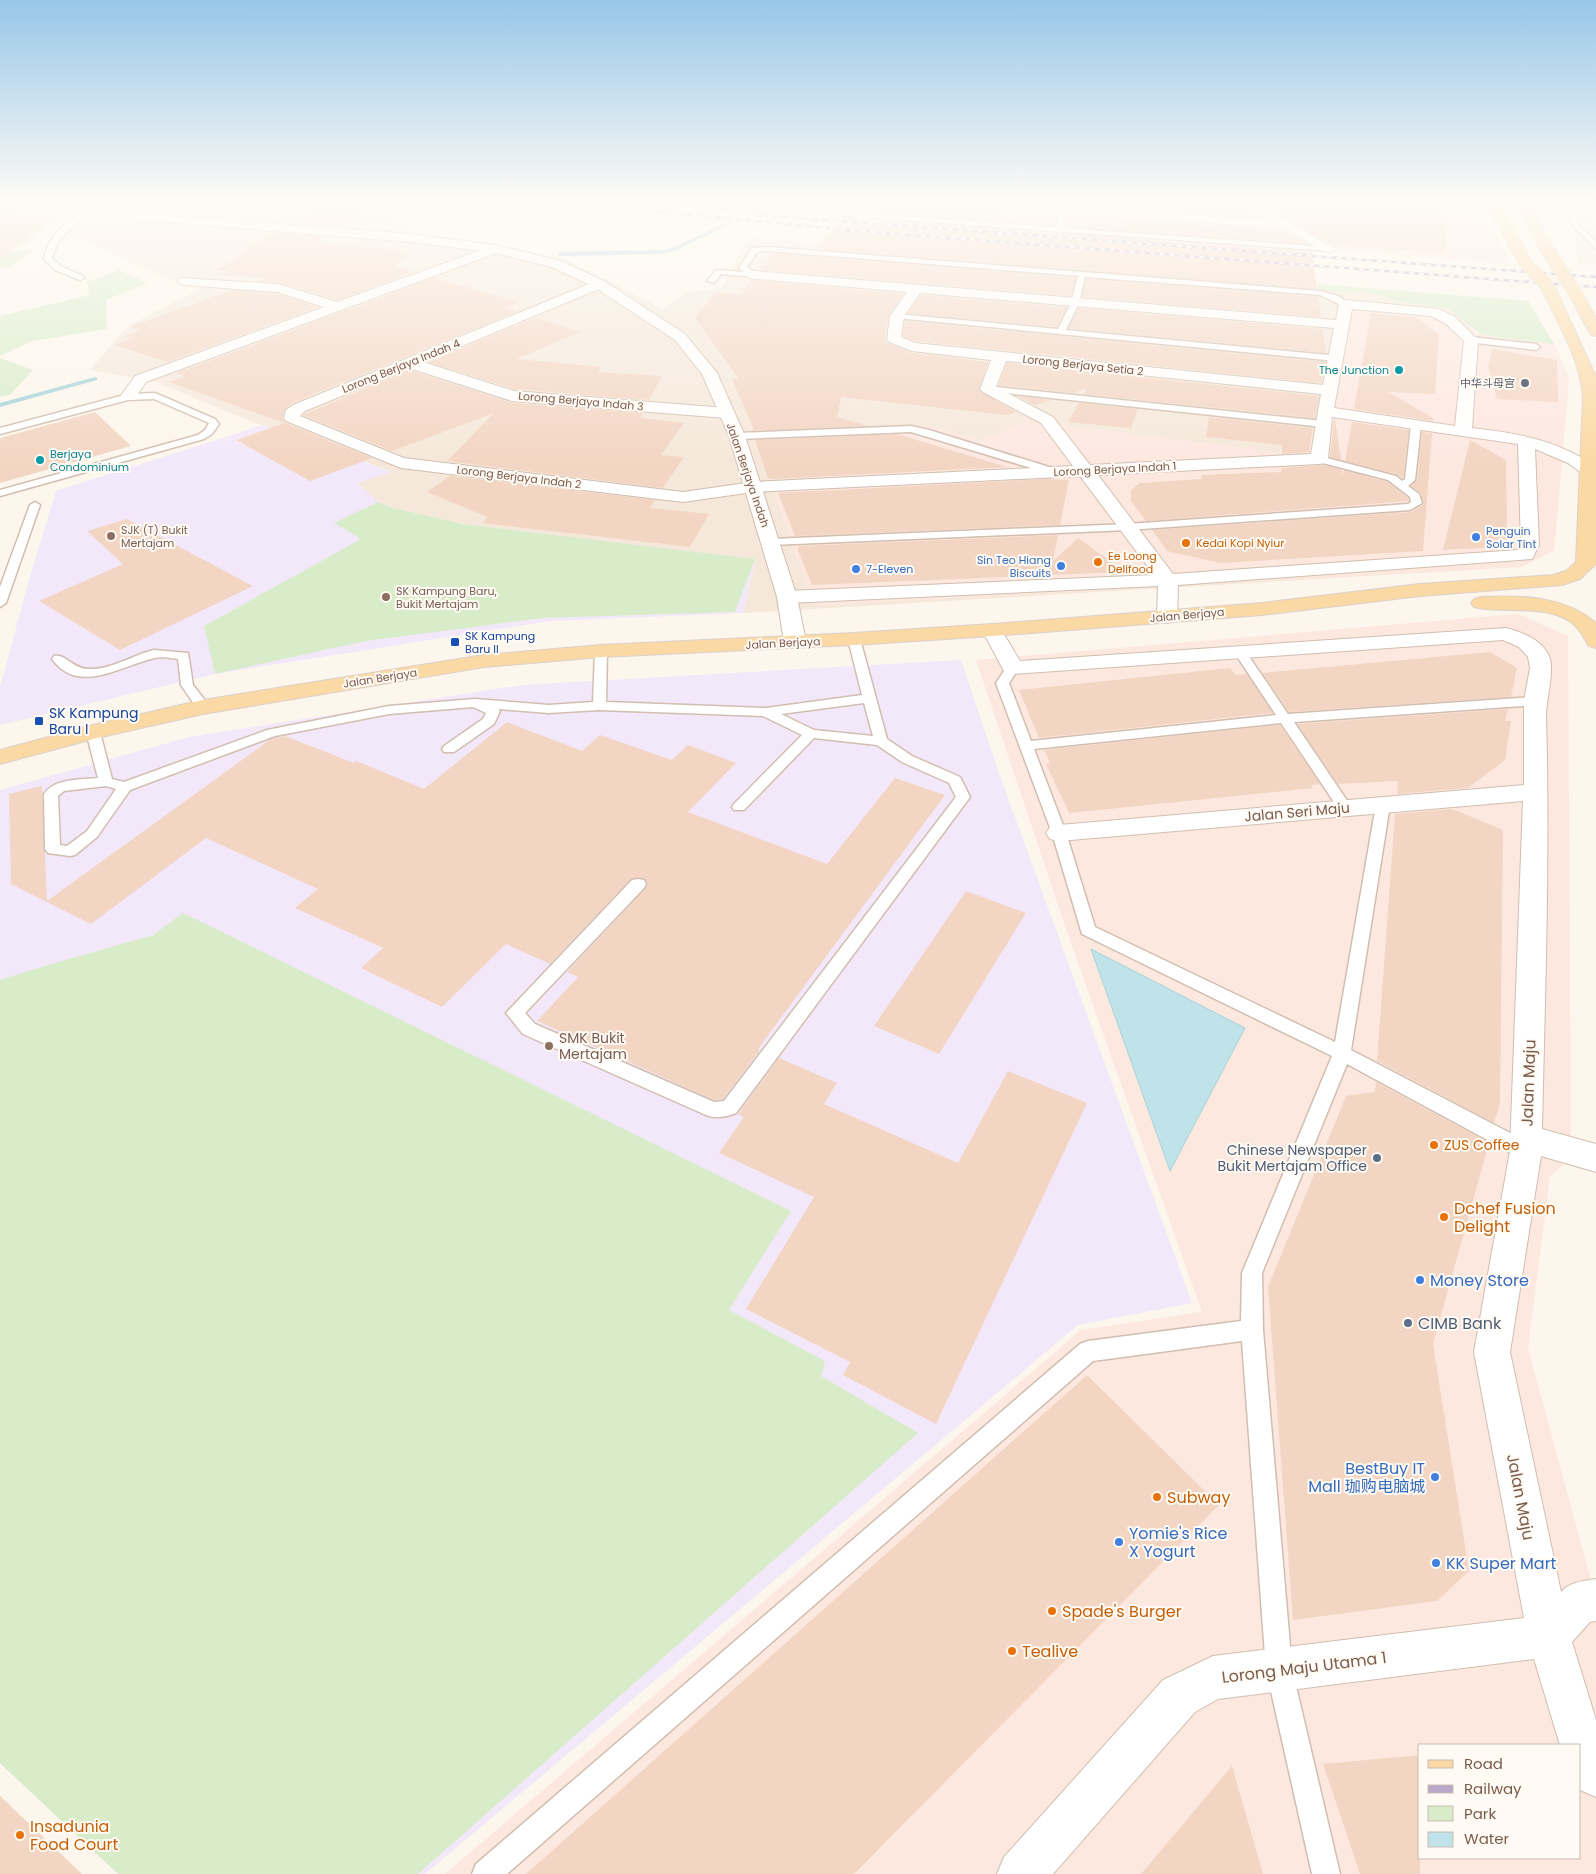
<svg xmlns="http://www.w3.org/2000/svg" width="1596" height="1874" viewBox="0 0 1596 1874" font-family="Poppins,'Noto Sans SC',sans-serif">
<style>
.residential{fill:#f5e8da}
.commercial{fill:#fde8e0;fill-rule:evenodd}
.education{fill:#f3e8fa}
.green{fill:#d8ecc9}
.water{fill:#bfe3e8;stroke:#a5d3da}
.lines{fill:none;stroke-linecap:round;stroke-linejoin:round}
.stream{fill:#a5d3da;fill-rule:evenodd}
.building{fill:#f3d5c3}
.service-casing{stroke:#d1beb0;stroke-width:3}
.minor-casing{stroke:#d1beb0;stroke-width:2}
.tertiary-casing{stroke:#d1beb0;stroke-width:2}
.primary-casing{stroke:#dad1cd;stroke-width:2}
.service{fill:#fff;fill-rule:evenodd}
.minor{fill:#fff;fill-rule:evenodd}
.tertiary{fill:#fff;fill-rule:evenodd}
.primary{fill:#fbd9a5;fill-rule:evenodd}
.rail-casing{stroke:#b9a8c9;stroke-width:2.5}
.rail{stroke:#fffaf3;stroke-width:2;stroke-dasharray:5;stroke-linecap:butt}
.primary-bridge-casing{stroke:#dad1cd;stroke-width:14;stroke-linecap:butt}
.primary-bridge{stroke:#fbd9a5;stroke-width:13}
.culture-dot{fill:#0f9aa8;stroke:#fffaf3;stroke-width:2}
.worship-dot{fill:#6b7280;stroke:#fffaf3;stroke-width:2}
.education-dot{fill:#8d6e63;stroke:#fffaf3;stroke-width:2}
.shop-dot{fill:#3f7fe0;stroke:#fffaf3;stroke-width:2}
.food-dot{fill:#e8710a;stroke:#fffaf3;stroke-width:2}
.transit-dot{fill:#1a4fb4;stroke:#fffaf3;stroke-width:2}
.service-dot{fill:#5c6f8a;stroke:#fffaf3;stroke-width:2}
.labels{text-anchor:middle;stroke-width:4;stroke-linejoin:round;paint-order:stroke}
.far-street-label{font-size:11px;fill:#7a5c4d;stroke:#fffaf3}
.far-culture-label{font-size:11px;fill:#0d838f;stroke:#fffaf3;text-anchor:end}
.far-worship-label{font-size:11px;fill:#5b616d;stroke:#fffaf3;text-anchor:end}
.far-education-label{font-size:11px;fill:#785e54;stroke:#fffaf3;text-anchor:start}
.far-shop-label{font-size:11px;fill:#366cbe;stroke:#fffaf3;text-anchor:start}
.far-food-label{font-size:11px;fill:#c56008;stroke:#fffaf3;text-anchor:start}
.far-transit-label{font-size:11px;fill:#164399;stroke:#fffaf3;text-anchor:start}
.transit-label{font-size:14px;fill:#164399;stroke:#fffaf3;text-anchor:start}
.street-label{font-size:14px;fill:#7a5c4d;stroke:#fffaf3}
.education-label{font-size:14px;fill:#785e54;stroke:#fffaf3;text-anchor:start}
.food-label{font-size:14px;fill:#c56008;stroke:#fffaf3;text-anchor:start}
.service-label{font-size:14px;fill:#4e5e75;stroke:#fffaf3;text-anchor:end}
.near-street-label{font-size:16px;fill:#7a5c4d;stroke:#fffaf3}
.near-food-label{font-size:16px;fill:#c56008;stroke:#fffaf3;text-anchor:start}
.near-shop-label{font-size:16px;fill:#366cbe;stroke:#fffaf3;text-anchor:start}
.near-service-label{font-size:16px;fill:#4e5e75;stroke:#fffaf3;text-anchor:start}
</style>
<rect width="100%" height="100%" fill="#fdf6ec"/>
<path class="residential" d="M0 202H148L127 212 69 208 27 245 0 249Z
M235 202H297L382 210 411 232 497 245 565 259 663 309 687 292 722 288 748 237 1340 290 1528 301 1554 344 1569 378 1554 550 1521 567 743 613 755 560 463 524 389 507 378 502 357 483 391 471 245 419 156 382 90 370 128 326 201 288 167 279 69 234 77 225 92 222 123 224Z
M1553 202H1596V265L1578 264 1575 234Z"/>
<path class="commercial" d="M830 202H1474L1512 264 826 215Z
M1352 302 1447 308 1482 335 1554 344 1569 378 1554 550 1521 567 814 606 752 432 924 425 983 440 1024 421 1306 455Z
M1518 614 1568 636 1571 1158 1550 1176 1528 1348 1596 1599V1874H445L1081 1330 1202 1312 1067 932 976 660ZM1420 1745H1580V1858H1420Z"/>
<path class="education" d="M263 425 392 472 357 483 378 502 389 507 463 524 755 559 743 613 550 621 215 674 0 725V687L29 580 56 491Z
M961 660 1000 776 1192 1303 1078 1325 425 1874H118L0 1763V790L189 737 522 685Z"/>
<path class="green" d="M36 248 8 268 0 269V254Z
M992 258 1528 301 1554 344 1482 335 1447 308 1396 301 1377 294 990 265Z
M119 270 147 283 106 300 107 329 32 341 0 356V316L90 295 87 282Z
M0 358 33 370 10 395 0 397Z
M378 502 389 507 463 524 755 559 735 612 543 618 366 641 215 674 204 626 361 539 334 523Z
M183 913 791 1211 729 1310 825 1361 821 1376 918 1433 418 1874H118L0 1763V980L41 967 153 935Z"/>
<path class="water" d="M1091 949 1245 1028 1170 1171Z"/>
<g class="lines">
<path class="stream" d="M752 202H758L752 207H748Z
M721 225 725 226 677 250 662 254 560 256 557 254 560 252 662 250 673 248Z
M95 377 97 378V380L0 407V403Z"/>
</g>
<path class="building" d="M854 202H930L937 207 1057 215 1055 225 848 210Z
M1072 202H1237L1261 218 1071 205Z
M1258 202H1448L1445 253 1334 245Z
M327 205 328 207 369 210 342 227 290 223 319 206Z
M0 211 55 215 0 260Z
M1068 216 1282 230 1307 243 1065 226Z
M842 218 1312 252 1317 289 817 249Z
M274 233 325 237 315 243 403 250 397 254 408 255 393 266 414 272 337 300 279 282 259 281 267 278 222 275 228 271 217 270 244 254H238Z
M773 253 1076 278 1071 296 760 270Z
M434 278 518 302 504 308 516 312 292 403 284 410 282 418 285 423 372 458 310 481 236 440 285 423 169 382 185 376 177 373Z
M1086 279 1318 297 1321 317 1082 297Z
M752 280 904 294 888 316 885 339 887 343 912 353 988 362 979 390 1016 412 1006 415 841 397 837 417 868 426 752 431 754 430 732 379H739L695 318 716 292 741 295Z
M232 290 277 294 318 307 167 362 115 345 132 339 124 336 141 330 130 327Z
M921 295 1067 307 1057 327 908 313Z
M1079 308 1323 329 1326 353 1069 328Z
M1371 313 1416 317 1439 335 1435 394 1388 392 1433 418V421L1354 409Z
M535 318 580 332 516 359 602 367 597 372 662 376 649 400 514 389 428 362Z
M905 321 1326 362 1321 383 915 341 903 336Z
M1492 349 1557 360 1558 402 1497 399 1488 367Z
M1007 363 1319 396 1315 418 1084 394 1087 388 1073 393 999 385Z
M409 370 512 403 643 413 640 418 684 423 661 455 684 457 663 488 447 461 494 413 392 451 303 415Z
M1018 396 1052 400 1035 405Z
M1079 403 1138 409 1131 428 1068 422Z
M95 412 131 446 0 483V438Z
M1209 417 1313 428 1309 452 1282 454V445L1206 437Z
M1334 419H1335L1341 460 1330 457Z
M1352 422 1409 430 1403 478 1396 474 1345 461Z
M1422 432 1432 433 1423 551 1220 563 1167 551 1152 530 1411 512 1424 504 1421 493 1411 486 1417 480Z
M897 434 1007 467 773 479 768 478 755 440Z
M1470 440 1506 460 1507 538 1501 547 1443 550Z
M1324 465 1342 470 1343 475 1344 470 1387 482 1408 498 1409 501 1146 521 1131 501V490L1140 483 1201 479 1202 475 1281 472V468Z
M450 476 655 500 650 508 709 514 690 547 483 523 488 517 427 492Z
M1047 479 1069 480 1060 525 795 536 778 493Z
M127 519 253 586 120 650 39 601 123 564 87 531Z
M1058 535 1053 561 1078 538 1126 572 812 585 797 548H799V546Z
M1490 652 1517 668 1511 697 1289 712 1262 673Z
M1230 668 1236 675 1247 674 1273 713 1039 738 1019 690Z
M1508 709 1505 721H1511L1505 760 1468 788 1397 794 1398 781 1338 784 1297 724Z
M507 722 582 751 600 735 672 760 688 745 736 763 688 812 827 864 895 778 945 795 758 1049 760 1050 723 1099 714 1100 537 1021 578 977 567 972 645 889 648 883 644 878 631 879 550 964 506 944 442 1007 361 968 383 948 295 908 318 889 206 838 91 924 11 884 9 794 42 786 47 901 271 739 285 736 354 763 356 761 424 789Z
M1280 725 1320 784 1311 785 1313 788 1069 813 1046 764 1050 763 1044 750Z
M1452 809 1503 830 1500 1104 1494 1123 1377 1061 1395 814Z
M966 891 1026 913 939 1054 874 1026Z
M779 1058 837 1083 824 1104 958 1163 1008 1071 1087 1103 936 1424 843 1375 850 1362 746 1309 814 1197 719 1153 744 1117 738 1114Z
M1376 1082 1489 1143 1433 1344 1469 1571 1437 1601 1293 1620 1268 1287 1346 1096 1375 1092Z
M1087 1375 1219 1505 854 1874H526Z
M1420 1755V1874H1360L1323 1764Z
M1232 1766 1263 1874H1141Z
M0 1796 82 1874H0Z"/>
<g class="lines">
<g class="service-casing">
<path id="service" d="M135 202H144L117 216 112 215Z
M799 202H806L801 207 798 205Z
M843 202H851L841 211 844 212 1056 227 1063 202H1070L1063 228 1330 247 1334 249 1330 251 842 216 834 211Z
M1559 202H1566L1580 226 1596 242V248L1575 228Z
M82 211 87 212 59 240 52 258 61 266 83 276 84 278 80 280 55 270 44 259C47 237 66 224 82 211Z
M768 247 1321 291 1338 296 1350 304 1343 306 1320 295 1085 277 1079 303 1066 330 1339 356 1340 358 1336 361 897 318 893 316 897 314 1058 329 1071 303 1078 276 768 251 757 252 747 267 756 273V277L721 274 714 283 707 281 716 270 744 272 739 268 752 248Z
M1471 337 1536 344 1540 347 1536 350 1468 342V338Z
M988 386 1323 421 1328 424 1323 427 985 391 983 389Z
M155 393 215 419 219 424 212 434 204 439 0 496V490L198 435 205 430 209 423 154 399 128 400 0 434V428L128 394Z
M1416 422 1421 425 1415 480 1408 486 1419 494 1422 503 1410 510 1128 530 771 545 765 542 771 539 1128 524 1408 504 1411 502 1410 497 1388 480 1315 461 1314 459 1319 456 1323 457 1396 476 1402 481 1405 479 1411 425Z
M911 426 929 430 1059 470 1060 472 1055 475 1051 474 911 432 737 439 732 436 737 433Z
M35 502 40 505 6 603 0 607V587L30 505Z
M854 635 860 639 887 739 912 756 960 777 970 797 736 1113C726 1117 716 1119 706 1115L523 1034 506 1013 632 880 638 879 644 880 646 884 644 888 525 1013 535 1024 714 1102 724 1101 956 797 949 783 902 762 877 745 814 738 744 810H734L732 807 734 804 802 735 763 716 599 710 549 713 498 709 500 711 494 724 454 752H444L442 749 444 746 483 719 486 713 473 707 389 714 275 736 130 790 97 837 75 855 70 856 48 853 45 849 44 794C55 778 80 780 98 778L86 732 88 729H98L100 732 112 779 124 782 267 730 389 706 475 699 549 705 593 702 595 651 601 647 607 651 606 702 766 708 862 695 848 639ZM864 703 873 736 814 730 781 714ZM106 786 116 789 87 831 67 846 60 845 58 796 64 791Z
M1240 648 1244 649 1288 714 1535 697 1542 701 1535 705 1294 722 1352 808 1350 811H1340L1281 723 1034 749 1066 833 1095 927 1335 1042 1376 805 1378 802H1388L1390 805 1351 1050 1533 1145 1536 1151 1533 1157 1526 1159 1519 1157 1347 1064 1262 1273 1263 1330 1292 1669 1340 1874H1312L1266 1669 1242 1341 1093 1361 507 1874H472L476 1864 1080 1344 1088 1341 1241 1321 1242 1273 1332 1056 1082 934 1052 833 996 683 1008 665H1018L1019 668 1009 683 1031 741 1276 715 1234 652Z
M154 650 188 653 193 685 210 707 208 710H198L181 685 178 659C171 658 162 656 155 658 122 665 79 696 52 659L54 656C65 653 73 669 89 669 111 670 133 655 154 650Z"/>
</g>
<g class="minor-casing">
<path id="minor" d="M932 202H995L1269 220 1239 202H1253L1336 249 1330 253 1326 252 1283 228 937 205Z
M495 245 499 246 501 249 499 252 146 382 134 400H122L120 397 135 376 324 307 277 292 185 285 180 284 178 281 180 278 278 284 337 302Z
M753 271 1336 320 1339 304 1346 300 1439 309 1455 317 1478 340 1472 428C1516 433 1558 440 1595 466L1596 472 1589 475 1583 474 1568 463 1535 449 1539 545 1532 559 1178 585 1177 617 1174 621 1167 623 1160 621 1157 617 1158 586 787 603 780 601 777 597 780 593 787 591 1154 575 1080 476 753 492 683 502 401 468 286 421 284 418 286 410 293 405 599 280 604 281 606 284 604 287 423 362 514 391 726 408 732 410 734 413 732 416 726 418 512 401 409 368 305 411 300 416 404 458 683 492 753 482 1073 466 1041 423 983 392 980 389 991 360 912 351 889 342 887 339 890 316 907 292 748 278 746 275 748 272ZM920 293 1334 328 1323 385 915 343 901 337 904 316ZM1352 309 1431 316 1445 323 1464 341 1455 426 1334 408ZM1006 361 1321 394 1311 454 1090 465 1053 417 996 387ZM1332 417 1518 444 1521 545 1518 550 1173 574 1098 475 1319 464 1325 463 1328 459Z
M992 624 999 626 1020 661 1506 628C1522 632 1542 640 1549 656 1555 670 1546 699 1546 716 1550 854 1545 992 1542 1129L1596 1144V1172L1541 1156 1510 1352 1561 1592C1569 1582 1584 1581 1596 1579V1621L1590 1622 1572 1642 1596 1720V1797L1580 1790V1745H1560L1534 1659 1218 1699 1195 1712 1053 1874H997L1004 1857 1163 1680 1213 1656 1524 1618 1474 1352 1510 1151 1523 801 1059 841 1050 839 1046 833 1050 827 1059 825 1524 785V701L1530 668 1528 657 1519 647 1503 640 1013 674 1005 673 982 630 985 626Z"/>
</g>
<g class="tertiary-casing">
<path id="tertiary" d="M0 203 411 234 495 245 561 261 604 281 685 334 717 373 745 436 797 597 806 642 802 646 795 648 788 646 784 642 777 597 729 436 702 374 675 340 594 287 552 267 495 253 411 242 0 209Z"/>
</g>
<g class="primary-casing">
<path id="primary" d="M1517 202H1529L1549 243 1547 246H1539Z
M1547 281 1554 285 1596 377V564L1580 579 1562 585 1420 596 1262 615 992 636 854 645 601 657 484 667 203 714 97 738 0 764V750L93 725 203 700 484 655 601 645 854 633 992 624 1262 603 1420 584 1553 575 1566 571 1576 562 1583 398C1581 360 1556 320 1540 285Z
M1579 295 1584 296 1596 318V336L1591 335 1589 332 1572 299Z
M1481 597C1520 595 1565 596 1596 623V648L1589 646C1586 642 1584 637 1581 633 1560 600 1504 615 1474 607L1471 603 1474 599Z"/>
</g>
<use href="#service" class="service"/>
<use href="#minor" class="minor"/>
<use href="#tertiary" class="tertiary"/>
<use href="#primary" class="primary"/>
<g class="rail-casing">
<path id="rail" d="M562 202 845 230 1596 287
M636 202 766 213
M758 215 1596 277"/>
</g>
<use href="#rail" class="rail"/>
<g class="primary-bridge-casing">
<path id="primary-bridge" d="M1491 202 1527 265 1547 285
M1543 243 1579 299"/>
</g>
<use href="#primary-bridge" class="primary-bridge"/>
</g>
<linearGradient id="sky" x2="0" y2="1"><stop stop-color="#97c7e8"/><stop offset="0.43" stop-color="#fefbf6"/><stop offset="1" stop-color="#fefbf6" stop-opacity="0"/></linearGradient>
<rect width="1596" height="465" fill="url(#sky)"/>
<g class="culture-dot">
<circle cx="1399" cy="370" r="5"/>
<circle cx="40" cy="460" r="5"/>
</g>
<circle class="worship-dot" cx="1525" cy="383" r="5"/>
<g class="education-dot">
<circle cx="111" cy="536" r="5"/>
<circle cx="386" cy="597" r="5"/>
<circle cx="549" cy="1046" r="5"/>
</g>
<g class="shop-dot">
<circle cx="1476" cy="537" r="5"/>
<circle cx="1061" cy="566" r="5"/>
<circle cx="856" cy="569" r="5"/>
<circle cx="1420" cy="1280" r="5"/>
<circle cx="1435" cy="1477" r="5"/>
<circle cx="1119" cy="1542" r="5"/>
<circle cx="1436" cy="1563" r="5"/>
</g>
<g class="food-dot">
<circle cx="1186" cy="543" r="5"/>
<circle cx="1098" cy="562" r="5"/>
<circle cx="1434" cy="1145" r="5"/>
<circle cx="1444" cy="1217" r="5"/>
<circle cx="1157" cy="1497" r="5"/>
<circle cx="1052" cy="1611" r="5"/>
<circle cx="1012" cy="1651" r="5"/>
<circle cx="20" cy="1835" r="5"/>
</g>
<g class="transit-dot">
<rect x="450" y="637" width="10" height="10" rx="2.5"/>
<rect x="34" y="716" width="10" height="10" rx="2.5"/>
</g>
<g class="service-dot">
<circle cx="1377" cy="1158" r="5"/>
<circle cx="1408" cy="1323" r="5"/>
</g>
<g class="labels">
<g class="far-street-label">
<text transform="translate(1083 365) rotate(6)" y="4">Lorong Berjaya Setia 2</text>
<text transform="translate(401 366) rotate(-22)" y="4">Lorong Berjaya Indah 4</text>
<text transform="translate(581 401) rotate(5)" y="4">Lorong Berjaya Indah 3</text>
<text transform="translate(1115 469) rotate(-3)" y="4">Lorong Berjaya Indah 1</text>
<text transform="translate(748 475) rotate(71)" y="4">Jalan Berjaya Indah</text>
<text transform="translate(519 477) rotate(7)" y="4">Lorong Berjaya Indah 2</text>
<text transform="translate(1187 615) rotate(-5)" y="4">Jalan Berjaya</text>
<text transform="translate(783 643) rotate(-3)" y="4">Jalan Berjaya</text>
<text transform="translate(380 678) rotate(-9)" y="4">Jalan Berjaya</text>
</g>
<g class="far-culture-label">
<text x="1389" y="374">The Junction</text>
<text x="50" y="458" text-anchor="start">Berjaya<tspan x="50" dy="13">Condominium</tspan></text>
</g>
<g class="far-worship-label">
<text x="1515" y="387">中华斗母宫</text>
</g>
<g class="far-education-label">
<text x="121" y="534">SJK (T) Bukit<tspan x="121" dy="13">Mertajam</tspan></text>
<text x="396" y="595">SK Kampung Baru,<tspan x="396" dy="13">Bukit Mertajam</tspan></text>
</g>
<g class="far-shop-label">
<text x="1486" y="535">Penguin<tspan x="1486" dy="13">Solar Tint</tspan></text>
<text x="1051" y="564" text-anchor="end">Sin Teo Hiang<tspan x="1051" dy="13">Biscuits</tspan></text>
<text x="866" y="573">7-Eleven</text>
</g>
<g class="far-food-label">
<text x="1196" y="547">Kedai Kopi Nyiur</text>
<text x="1108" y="560">Ee Loong<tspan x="1108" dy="13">Delifood</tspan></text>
</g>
<g class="far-transit-label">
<text x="465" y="640">SK Kampung<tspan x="465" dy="13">Baru II</tspan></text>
</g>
<g class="transit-label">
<text x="49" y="718">SK Kampung<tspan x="49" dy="16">Baru I</tspan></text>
</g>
<g class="street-label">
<text transform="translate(1297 812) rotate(-5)" y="5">Jalan Seri Maju</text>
</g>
<g class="education-label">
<text x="559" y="1043">SMK Bukit<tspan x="559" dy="16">Mertajam</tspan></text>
</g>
<g class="food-label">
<text x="1444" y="1150">ZUS Coffee</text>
</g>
<g class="service-label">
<text x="1367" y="1155">Chinese Newspaper<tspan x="1367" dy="16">Bukit Mertajam Office</tspan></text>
</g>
<g class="near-street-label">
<text transform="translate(1528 1083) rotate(-88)" y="6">Jalan Maju</text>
<text transform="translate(1521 1497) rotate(79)" y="6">Jalan Maju</text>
<text transform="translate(1304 1667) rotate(-7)" y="6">Lorong Maju Utama 1</text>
</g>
<g class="near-food-label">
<text x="1454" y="1214">Dchef Fusion<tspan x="1454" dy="18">Delight</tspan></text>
<text x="1167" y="1503">Subway</text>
<text x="1062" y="1617">Spade's Burger</text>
<text x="1022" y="1657">Tealive</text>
<text x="30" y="1832">Insadunia<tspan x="30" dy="18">Food Court</tspan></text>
</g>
<g class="near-shop-label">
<text x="1430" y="1286">Money Store</text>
<text x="1425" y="1474" text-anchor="end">BestBuy IT<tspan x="1425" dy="18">Mall 珈购电脑城</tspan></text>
<text x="1129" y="1539">Yomie's Rice<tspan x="1129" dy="18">X Yogurt</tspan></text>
<text x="1446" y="1569">KK Super Mart</text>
</g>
<g class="near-service-label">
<text x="1418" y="1329">CIMB Bank</text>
</g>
</g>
<rect x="1418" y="1744" width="162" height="115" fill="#fffaf3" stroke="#cabbb1"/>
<rect x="1428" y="1760" width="25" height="8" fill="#fbd9a5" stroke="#cabbb1"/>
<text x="1464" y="1769" font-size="15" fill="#7a5c4d">Road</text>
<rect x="1428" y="1785" width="25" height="8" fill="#b9a8c9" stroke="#cabbb1"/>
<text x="1464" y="1794" font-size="15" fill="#7a5c4d">Railway</text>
<rect x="1428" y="1806" width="25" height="15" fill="#d8ecc9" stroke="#cabbb1"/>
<text x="1464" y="1819" font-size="15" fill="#7a5c4d">Park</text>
<rect x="1428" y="1832" width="25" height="15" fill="#bfe3e8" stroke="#cabbb1"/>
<text x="1464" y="1844" font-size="15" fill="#7a5c4d">Water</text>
</svg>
